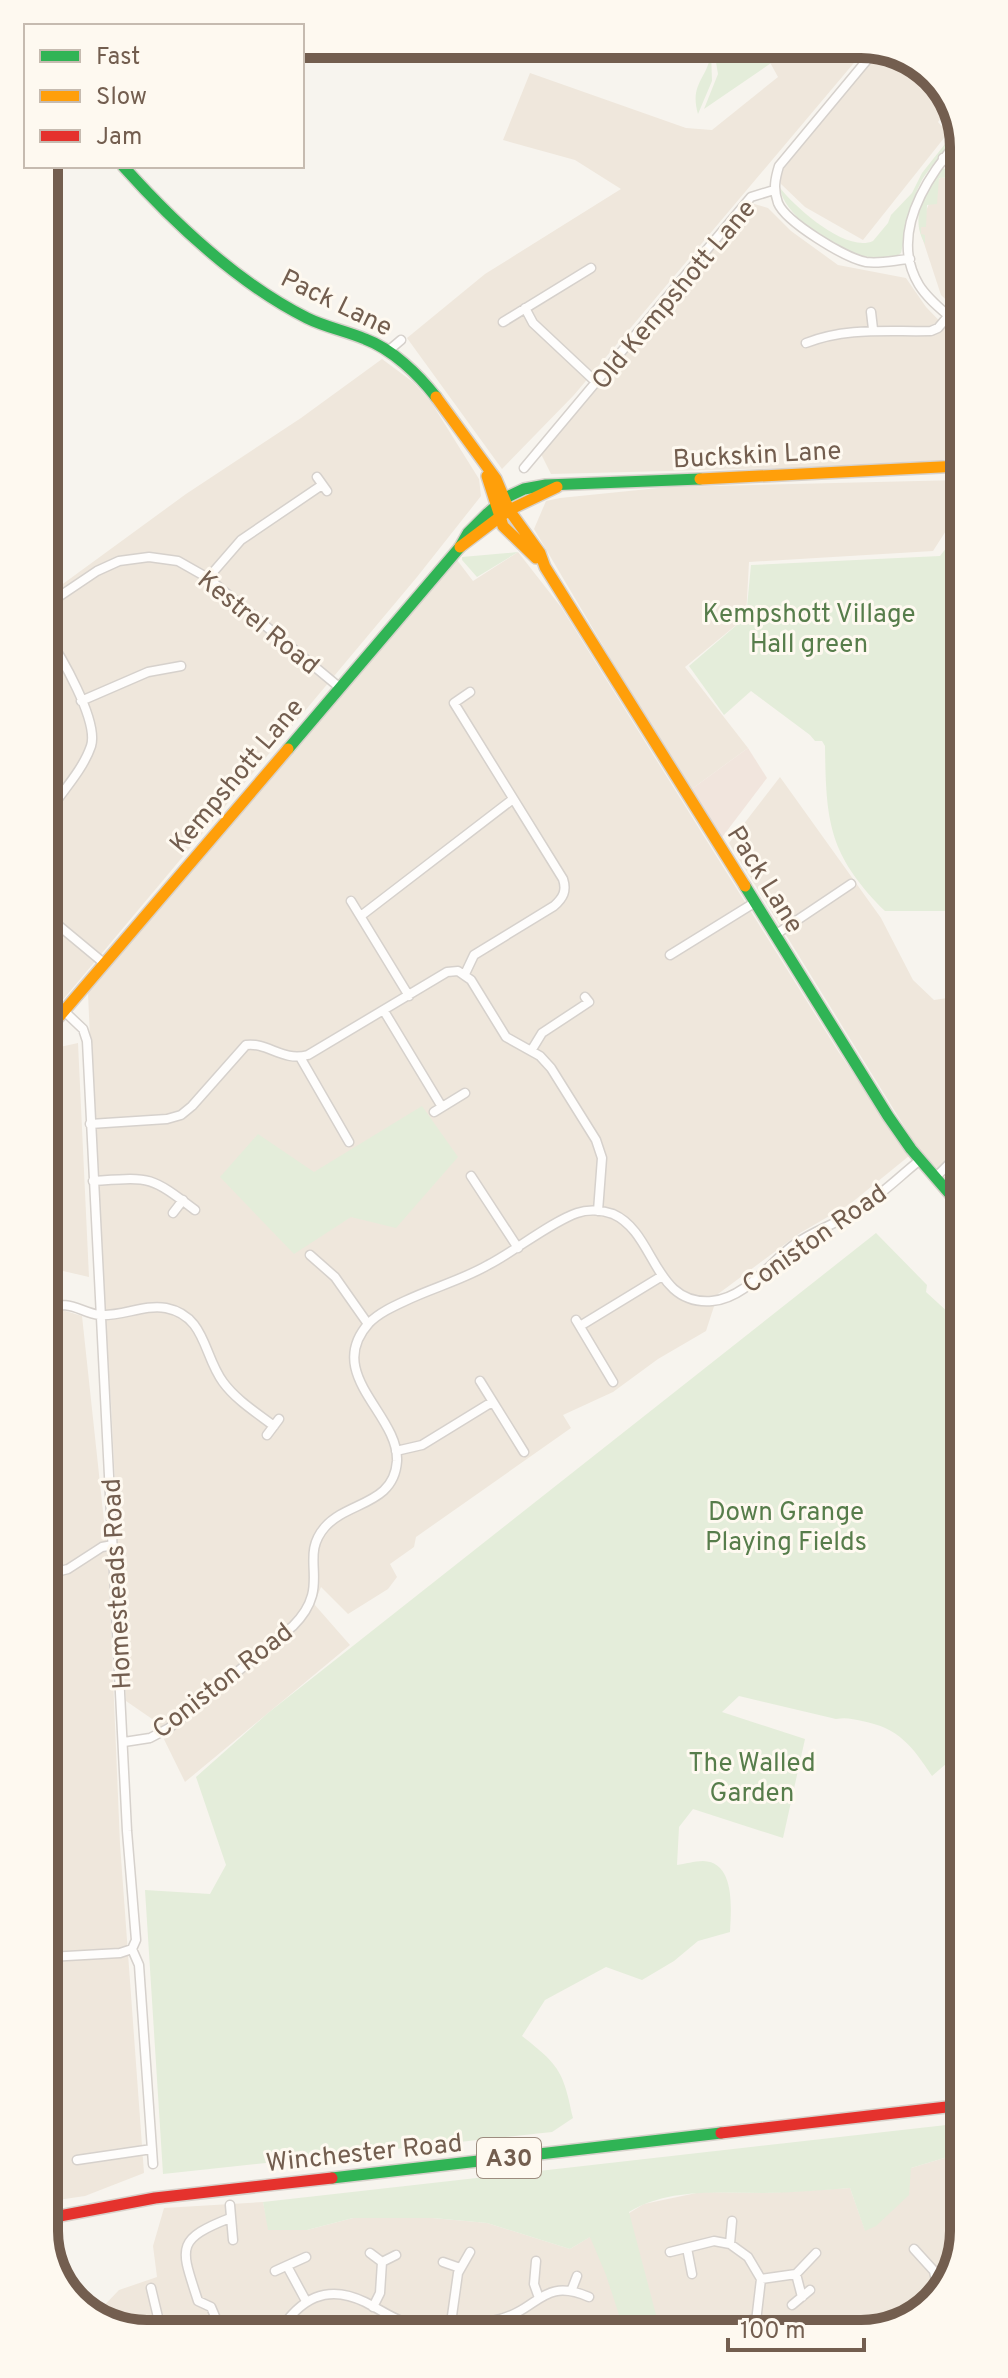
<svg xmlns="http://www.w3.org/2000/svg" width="1008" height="2378" viewBox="0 0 1008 2378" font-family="Overpass,sans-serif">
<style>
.residential{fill:#efe7dc}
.commercial{fill:#f1e5dd}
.green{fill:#e4edda}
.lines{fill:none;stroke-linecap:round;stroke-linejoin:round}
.street-casing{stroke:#d6d1cc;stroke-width:11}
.fast-casing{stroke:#d7d1cb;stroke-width:14}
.slow-casing{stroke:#d7d1cb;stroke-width:14}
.jam-casing{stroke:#d7d1cb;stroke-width:14}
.street{stroke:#fefdfc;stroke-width:8}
.fast{stroke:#30b455;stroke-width:11}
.slow{stroke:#ff9f0a;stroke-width:11}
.jam{stroke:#e5322d;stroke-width:11}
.labels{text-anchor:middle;stroke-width:6;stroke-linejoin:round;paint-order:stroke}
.shield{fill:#fef9f0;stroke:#9d8c7f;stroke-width:2}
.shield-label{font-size:24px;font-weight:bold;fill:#735e4f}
.street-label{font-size:26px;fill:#735e4f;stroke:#fef9f0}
.park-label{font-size:26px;fill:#577d4b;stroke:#fef9f0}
.rim{fill:none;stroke:#735e4f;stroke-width:10}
</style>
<rect width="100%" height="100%" fill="#f7f4ee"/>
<path class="residential" d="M760 44 869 45 574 395 502 469 407 338 485 274 621 189 575 160 503 140 530 73 686 128 712 130 778 77Z
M881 49 924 66 952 104 938 122 948 133 863 240 805 207 781 184V172Z
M959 159V312L941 295 919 228 940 177 954 179Z
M751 203 768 208 791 231 838 265 906 278 926 307 959 341 960 457 941 460 787 468 551 474 540 452Z
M382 359 413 382 431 402 479 479 481 496 417 577 46 1020 45 597 186 494 301 418Z
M960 480V509L933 551 749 562 746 617 685 667 748 748 689 791 534 529 546 501 560 498 668 487Z
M518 552 561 607 838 1051 909 1156 850 1204 800 1233 718 1294 706 1331 658 1359 613 1392 563 1415 571 1428 416 1537 414 1547 390 1564 397 1577 388 1589 348 1614 321 1587 314 1604 350 1645 185 1782 155 1721 126 1701 111 1403 99 1242 88 993 457 560 473 581Z
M780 777 881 918 913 980 934 1000 961 996V1193L917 1147 729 843Z
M78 1043 89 1277 63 1271 47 1256 46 1050Z
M59 1309 82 1316 108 1558 120 1844 144 2173 85 2196 51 2201 47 1322Z
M964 2152V2231L943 2293 894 2329 140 2334 94 2316 119 2290 157 2277 153 2246 164 2208 263 2202 269 2230H307L353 2218H433L487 2223 570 2249 644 2204 701 2192 765 2193 850 2188 865 2230 911 2168Z"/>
<path class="commercial" d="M748 748 767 778 720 840 689 791Z"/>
<path class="green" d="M713 44H755L768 60 787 44H799L704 109 718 74Z
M711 52 712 81 698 114C689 83 708 79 711 52Z
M956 110C959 116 960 122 959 129 957 137 929 168 922 180 909 204 907 228 901 253 869 276 783 221 780 188 796 208 846 253 873 241L888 223 891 215 912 193 922 173 953 134 942 123Z
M941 168 951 170 952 177 939 178 937 204 927 205 926 227H921V234L925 235V244C909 216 925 193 941 168Z
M960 530 961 911H885C829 855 826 823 825 746L822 741H815L810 735 751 691 724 715 689 666 746 617 751 565 940 556Z
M518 552 477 577 462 560V557Z
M422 1106 458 1157 396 1228 351 1217 294 1254 220 1177 258 1134 314 1172Z
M876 1233 927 1285 926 1292 962 1325 963 1763 954 1757 932 1776C912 1746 899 1728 862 1721 853 1719 846 1717 836 1719L739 1696 722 1712 805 1739 783 1838 693 1809 679 1827 677 1865C685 1864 694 1861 703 1861 736 1862 731 1910 730 1932L698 1941 674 1961 642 1980 606 1967 545 2000 522 2036C560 2066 563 2071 573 2118L552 2132 163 2174 145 1890 210 1894 226 1865 196 1777 268 1713Z
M964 2123V2152L911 2168 909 2195 876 2226 865 2231 850 2188C821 2190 792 2193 763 2193 718 2193 669 2188 629 2212L660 2330H624L606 2275 590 2237 570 2249 487 2223 433 2218H353L307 2230H268L263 2202Z"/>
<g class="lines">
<g class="street-casing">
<path id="street" d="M877 48 779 166C775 179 773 189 778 203 786 222 845 258 866 262 881 264 895 260 910 259
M959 140C926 178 889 235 919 285 929 301 946 313 959 325
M943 158 959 170
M525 308 533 323 597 383
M871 312 873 329
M503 322 591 268
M806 343C847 327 887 332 931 331L938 328 949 315
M388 351 401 340
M524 468 751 197 774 190
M317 477 327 491
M208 578 241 540 322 485
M45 606 97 571 119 561 149 557 178 561 208 578 339 687
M45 633C60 654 99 721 91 746 83 770 61 793 47 814
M81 701 148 672 181 666
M351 901 409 996
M46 915 105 964
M362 915 513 799
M775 935 851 884
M670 955 754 903
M465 974 474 955 554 906C563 898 567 891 563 879L454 703 470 692
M64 1011 83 1029 87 1041 127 1831 136 1940 132 1949 139 1965 153 2164
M384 1011 442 1107
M531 1051 542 1033 589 1002 585 997
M300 1057 349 1142
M434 1112 465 1093
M90 1124 167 1119 181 1115 192 1106 246 1045C268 1042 282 1062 308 1055L447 972 458 971 471 980 506 1037 540 1056 551 1068 596 1140 602 1158 598 1211
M471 1176 518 1248
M936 1177 961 1152
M93 1181C150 1177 149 1175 195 1210
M173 1213 183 1200
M310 1255 335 1277 368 1324
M47 1310C67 1298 80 1312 99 1315 121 1317 144 1304 166 1308 206 1316 203 1355 223 1382 236 1400 257 1413 274 1426
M576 1320 613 1382
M580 1326 662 1276
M480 1381 524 1452
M267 1435 279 1419
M396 1451 422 1445 492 1402
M48 1574 68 1569 102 1547 113 1545
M124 1742 150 1738 169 1728 293 1626C334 1585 297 1559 325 1527 348 1501 394 1505 397 1461 399 1414 323 1374 369 1323 379 1313 392 1307 405 1301 432 1288 462 1280 488 1265 515 1251 551 1222 577 1213 588 1209 602 1210 613 1214 656 1233 653 1306 712 1301 746 1298 769 1263 795 1244 815 1230 839 1223 859 1209 881 1195 900 1176 920 1160
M49 1957 120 1953 132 1949
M77 2160 152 2149
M963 2200 964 2203
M230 2205 233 2240
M730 2244 732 2221
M687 2248 692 2274
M914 2249 934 2271 939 2296
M670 2252 714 2241 730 2244 748 2257 761 2279 755 2330
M370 2253 382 2262 396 2255
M536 2261 534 2284 539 2298
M443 2262 460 2268
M287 2266 306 2301
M275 2271 306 2257
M796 2274 802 2297
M937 2277 964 2230
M761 2279 796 2274 816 2253
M151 2288 162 2334
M572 2289 577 2276
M792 2305 810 2290
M373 2307 380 2293 382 2262
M451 2323 458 2273 470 2252
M895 2323 905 2320
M703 2330 757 2319
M222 2333 211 2307 198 2301C181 2248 174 2240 230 2218
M278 2333C300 2299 326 2283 365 2302 379 2309 390 2317 404 2322 411 2324 420 2328 427 2328 435 2328 443 2324 451 2323 468 2321 484 2324 500 2319 539 2309 543 2277 589 2297"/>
</g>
<g class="fast-casing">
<path id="fast" d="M123 166C175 224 237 283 307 318 325 327 346 331 365 339 392 349 418 374 436 397
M288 749 460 547 468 533 488 513 505 498 524 489 546 485 700 479
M745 886 888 1116 911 1149 961 1207
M332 2178 721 2133"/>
</g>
<g class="slow-casing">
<path id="slow" d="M436 397 496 479 509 510 540 553 545 567 745 886
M487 476 503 526 536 558
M700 479 960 466
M460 547 509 510 557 487
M46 1032 288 749"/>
</g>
<g class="jam-casing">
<path id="jam" d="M721 2133 964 2105
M49 2218 155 2198 332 2178"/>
</g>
<use href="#street" class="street"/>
<use href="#fast" class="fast"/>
<use href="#slow" class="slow"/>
<use href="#jam" class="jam"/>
</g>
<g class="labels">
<rect class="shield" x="477" y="2138" width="64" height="40" rx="6"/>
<g class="shield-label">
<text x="509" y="2166">A30</text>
</g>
<g class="street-label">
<text transform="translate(673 294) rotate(-50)" y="9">Old Kempshott Lane</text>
<text transform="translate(337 302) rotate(26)" y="9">Pack Lane</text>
<text transform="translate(757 454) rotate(-3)" y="9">Buckskin Lane</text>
<text transform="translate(259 622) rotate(39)" y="9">Kestrel Road</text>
<text transform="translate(236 775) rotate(-50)" y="9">Kempshott Lane</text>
<text transform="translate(766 879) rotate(58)" y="9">Pack Lane</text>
<text transform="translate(814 1238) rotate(-35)" y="9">Coniston Road</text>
<text transform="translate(116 1584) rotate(-93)" y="9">Homesteads Road</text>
<text transform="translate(222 1680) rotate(-38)" y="9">Coniston Road</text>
<text transform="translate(364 2152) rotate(-6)" y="9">Winchester Road</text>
</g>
<g class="park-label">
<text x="809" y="622">Kempshott Village<tspan x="809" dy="30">Hall green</tspan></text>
<text x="786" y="1520">Down Grange<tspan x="786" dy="30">Playing Fields</tspan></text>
<text x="752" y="1771">The Walled<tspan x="752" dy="30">Garden</tspan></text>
</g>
</g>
<path d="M0 0H1008V2378H0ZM147 58H861A89 89 0 0 1 950 147V2231A89 89 0 0 1 861 2320H147A89 89 0 0 1 58 2231V147A89 89 0 0 1 147 58Z" fill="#fef9f0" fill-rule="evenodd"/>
<path class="rim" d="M147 58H861A89 89 0 0 1 950 147V2231A89 89 0 0 1 861 2320H147A89 89 0 0 1 58 2231V147A89 89 0 0 1 147 58Z"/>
<rect x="24" y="24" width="280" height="144" fill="#fef9f0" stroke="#c6bbb0" stroke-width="2"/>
<rect x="40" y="50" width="40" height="12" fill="#30b455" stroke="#c6bbb0" stroke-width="2"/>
<text x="96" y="64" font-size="24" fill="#735e4f">Fast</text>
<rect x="40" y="90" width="40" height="12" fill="#ff9f0a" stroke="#c6bbb0" stroke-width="2"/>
<text x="96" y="104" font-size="24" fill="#735e4f">Slow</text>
<rect x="40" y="130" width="40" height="12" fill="#e5322d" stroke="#c6bbb0" stroke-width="2"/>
<text x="96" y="144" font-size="24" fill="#735e4f">Jam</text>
<path d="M728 2338v12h136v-12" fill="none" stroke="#735e4f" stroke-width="4"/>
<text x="740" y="2338" font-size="24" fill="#735e4f" stroke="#fef9f0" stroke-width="6" paint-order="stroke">100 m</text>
</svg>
